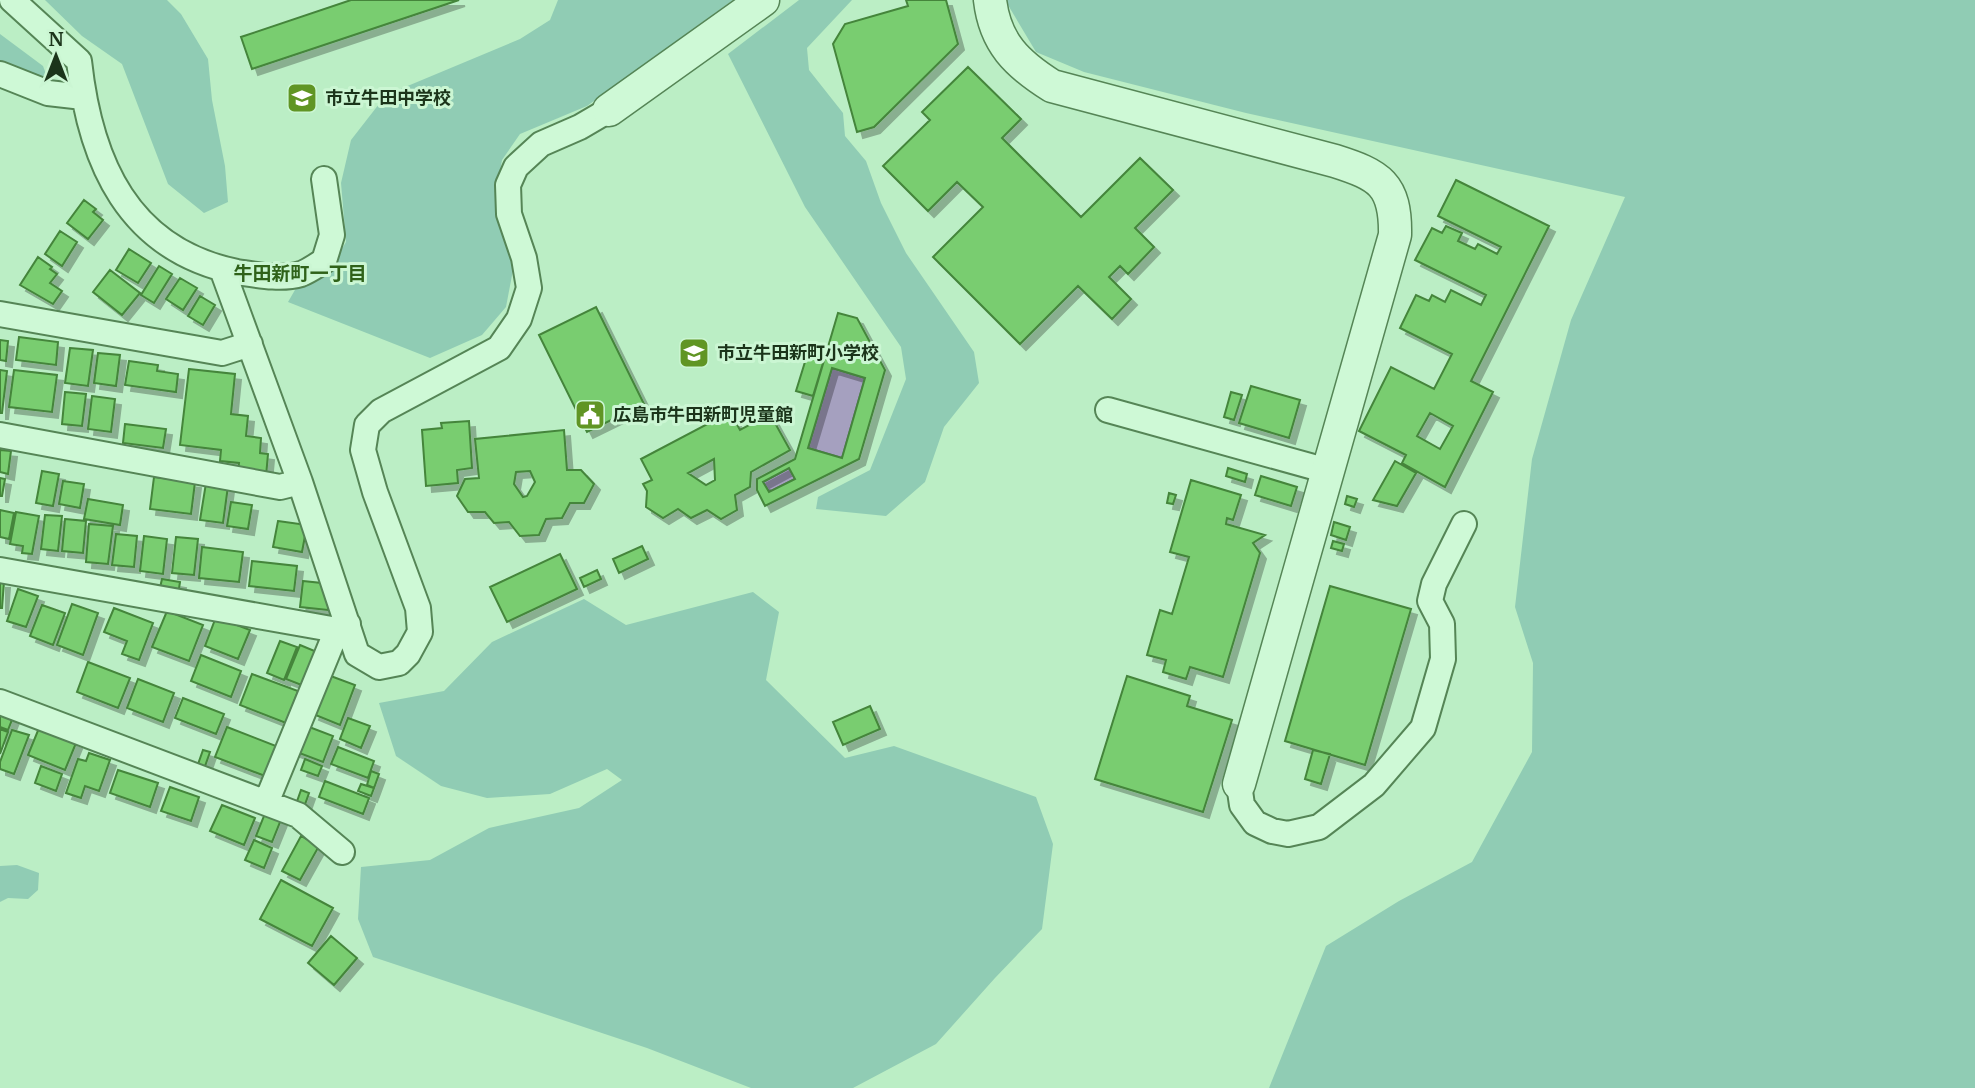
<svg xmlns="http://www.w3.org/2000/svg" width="1975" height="1088" viewBox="0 0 1975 1088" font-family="Merriweather,'Noto Sans JP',serif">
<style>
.green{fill:#90ccb4}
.water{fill:#a5a0bf;stroke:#70678c;stroke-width:2}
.building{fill:#79cd70;stroke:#44853b;stroke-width:2;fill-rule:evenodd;filter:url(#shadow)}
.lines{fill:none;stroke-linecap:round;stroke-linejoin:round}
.minor-casing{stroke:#558556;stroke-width:28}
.tertiary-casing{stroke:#558556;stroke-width:35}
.minor{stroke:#cef9d6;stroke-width:24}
.tertiary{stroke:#cef9d6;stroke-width:32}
.labels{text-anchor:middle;stroke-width:6;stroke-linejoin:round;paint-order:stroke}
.poi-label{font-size:18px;font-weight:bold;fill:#1b341a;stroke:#cbf6d3;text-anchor:start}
.neighbourhood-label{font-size:19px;font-weight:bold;fill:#2f6219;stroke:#cbf6d3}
</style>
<defs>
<filter id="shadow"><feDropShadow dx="6" dy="6" stdDeviation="0" flood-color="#0004"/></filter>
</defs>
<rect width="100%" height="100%" fill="#bbeec5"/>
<path class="green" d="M45 0H167L181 14 208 59 212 100 225 166 228 202 204 213 168 184 122 64 82 36Z
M558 0H733L587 106 520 134 502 160 496 194 513 270 506 307 482 335 430 358 288 302 299 283 331 267 346 242 341 183 351 140 386 95 520 39 550 20Z
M799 0H852L807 48 809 70 843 113 845 136 866 161 881 203 906 253 974 352 979 383 944 427 925 482 886 516 816 509 818 497 870 470 906 379 901 347 805 207 728 54Z
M1005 0H1975V1088H1269L1326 946 1399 901 1472 862 1532 752 1533 663 1515 607 1532 459 1571 320 1625 197 1246 113 1084 72 1036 52Z
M0 34 43 66 46 74 43 80 0 61Z
M753 592 779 612 766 680 845 758 894 746 1036 797 1053 844 1042 929 995 978 936 1044 853 1088H751L647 1048 373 957 358 919 361 867 430 860 489 828 579 808 622 780 607 769 550 794 487 798 441 786 396 756 379 703 444 691 492 642 584 599 626 625Z
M17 865 39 873 38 890 28 899 8 898 0 902V866Z"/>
<path class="water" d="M832 368 865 378 842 458 808 448Z
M789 468 795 479 769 492 763 482Z"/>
<path class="building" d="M351 0H459L252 69 241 37Z
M906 0H946L958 44 874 127 857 132 833 44 845 24 908 6Z
M968 67 1021 119 1002 138 1081 217 1140 158 1173 190 1135 228 1154 247 1128 274 1120 266 1109 277 1131 299 1112 319 1078 286 1020 344 933 257 983 207 957 182 928 211 883 166 930 120 922 112Z
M1456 180 1549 226 1471 381 1493 392 1445 487 1402 463 1406 455 1359 431 1391 367 1434 389 1452 354 1400 328 1416 295 1429 301 1432 295 1445 302 1451 290 1481 305 1486 295 1415 260 1432 228 1442 233 1446 226 1462 233 1458 241 1475 249 1478 244 1497 254 1501 247 1438 216ZM1430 413 1453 426 1440 449 1417 436Z
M84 200 96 209 93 212 103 220 88 239 67 223Z
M60 231 77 242 62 266 45 254Z
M129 249 151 263 138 283 116 270Z
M38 257 52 267 50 269 57 274 50 283 62 291 53 304 20 285Z
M159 266 172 274 154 303 141 295Z
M110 270 140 293 122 315 93 292Z
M180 278 197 288 183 310 166 299Z
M200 296 215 305 203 325 188 316Z
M596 307 644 404 587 432 539 335Z
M838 313 857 318 885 370 859 459 765 506 757 490V479L795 459ZM832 368 865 378 842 458 808 448ZM789 468 795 479 769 492 763 482Z
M19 337 58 342 56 365 16 360Z
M0 340 8 341 6 361 0 360Z
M70 348 93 350 88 386 65 383Z
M809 349 826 353 813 396 796 391Z
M98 353 120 355 116 386 94 383Z
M129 361 158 365 157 371 178 374 176 392 125 385Z
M189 369 235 374 231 414 248 416 246 436 261 438 260 453 268 454 266 476 238 473 239 463 220 461 221 450 180 445Z
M0 370 7 371 2 413H0Z
M14 370 57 375 52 412 9 407Z
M1251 386 1300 400 1289 438 1239 423Z
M65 392 86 394 82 426 62 424Z
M1231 392 1242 395 1234 420 1224 417Z
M92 396 115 399 111 432 88 429Z
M730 412 740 430 770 414 790 450 751 472 750 487 735 495 737 510 721 519 707 510 691 518 678 509 663 518 646 507 647 491 643 484 652 480 641 459ZM714 459 715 480 706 485 688 473Z
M469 421 472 468 457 470 458 483 426 486 422 430 442 428 441 423Z
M125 424 166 429 163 448 123 443Z
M564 430 567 470H581L594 484 584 503H570L562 518 546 519 539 535 520 536 509 522 494 523 485 512H468L457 496 465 479 479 478 475 439ZM530 471 535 482 527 496 523 497 514 484 516 472Z
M0 450 11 451 8 474 0 472Z
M1395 461 1416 473 1397 506 1373 500Z
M1228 468 1247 474 1245 482 1226 476Z
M42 471 59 474 53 506 36 503Z
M1261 476 1297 487 1291 506 1255 495Z
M154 477 195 482 191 514 150 509Z
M0 478 5 479 2 496H0Z
M1191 480 1241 495 1233 520 1227 518 1226 524 1265 535 1253 543 1260 553 1223 677 1190 667 1186 679 1163 672 1166 660 1147 655 1160 610 1172 614 1189 557 1170 552Z
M63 481 84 484 80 508 59 504Z
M206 483 228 486 223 523 200 520Z
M1169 493 1176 495 1173 504 1167 503Z
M1347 496 1357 499 1354 507 1345 504Z
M88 499 123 505 120 525 84 519Z
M231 502 252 505 248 529 227 526Z
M0 510 14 513 9 539 0 537Z
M16 512 39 516 32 554 22 553 23 546 10 544Z
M45 515 62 516 58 551 41 549Z
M65 519 86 521 83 553 62 551Z
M278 521 307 525 302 552 273 547Z
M1334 522 1350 527 1346 540 1331 535Z
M89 524 113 526 108 564 86 562Z
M116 534 137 536 134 567 112 565Z
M144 536 167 539 163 574 140 571Z
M176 537 198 539 194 575 172 573Z
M1333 541 1344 544 1342 551 1331 548Z
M642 546 648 559 619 573 613 559Z
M202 547 243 552 239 582 199 578Z
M560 554 577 589 507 622 490 587Z
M252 561 297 566 294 591 249 586Z
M597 570 601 579 584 587 580 578Z
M162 579 180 582 178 595 159 592Z
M303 581 331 584 328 610 300 607Z
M0 582H4L2 608H0Z
M1330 586 1411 609 1365 765 1285 741Z
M18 589 38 596 26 627 7 621Z
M72 604 98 613 83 655 57 645Z
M42 605 65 613 53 645 30 636Z
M114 608 153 623 139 660 122 654 127 641 104 632Z
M167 611 203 625 189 661 152 647Z
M216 617 250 630 238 659 205 646Z
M280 641 297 647 284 680 267 673Z
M300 645 317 652 304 686 286 679Z
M201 655 241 671 231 697 191 681Z
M88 662 130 678 118 708 77 692Z
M252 674 298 691 286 723 240 705Z
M328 675 355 685 340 725 313 714Z
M1127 676 1190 696 1187 706 1232 720 1203 812 1095 779Z
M138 679 174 693 163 722 127 708Z
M183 698 224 714 216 734 175 718Z
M870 706 880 729 843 745 833 722Z
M0 712 13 717 8 730 0 727Z
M348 718 370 726 361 748 340 739Z
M304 725 333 736 323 762 294 751Z
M227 727 276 746 265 776 215 757Z
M39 728 76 743 65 770 28 755Z
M0 729 8 732 0 754Z
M12 730 29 735 14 774 0 769V762Z
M338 747 374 761 368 778 331 764Z
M203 750 210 752 204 769 197 767Z
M1313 750 1330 754 1321 784 1305 779Z
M89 753 110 760 99 791 85 786 81 798 66 793 78 759 86 761Z
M305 759 322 766 318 776 301 770Z
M41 766 62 774 56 791 35 783Z
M118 770 158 783 150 807 110 793Z
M371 771 379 774 374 788 367 785Z
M325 781 369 798 363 814 319 797Z
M361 784 374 788 371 796 358 791Z
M170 787 199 797 191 821 161 811Z
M301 790 309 793 303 810 295 807Z
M222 805 255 818 244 845 210 831Z
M266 811 282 817 272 842 256 836Z
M301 836 319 846 300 880 282 871Z
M254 840 272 848 264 868 245 860Z
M281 880 333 908 312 946 260 919Z
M331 936 357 958 334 985 308 963Z"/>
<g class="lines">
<g class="minor-casing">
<path id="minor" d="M12 0 79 61C90 162 128 250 237 272 257 275 281 280 301 274 309 271 317 265 324 261L332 235 324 179
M0 74 48 93 83 97
M222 269 300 482 357 654 379 667 399 663 408 654 420 632 418 608 375 492 363 450 367 425 381 411 499 348 519 319 529 288 524 258 509 214 508 185 516 167 541 144 580 127 609 110
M0 314 222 353 250 344
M1108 410 1328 471
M0 435 280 487 300 482
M0 570 337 630 348 624
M0 702 298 815 342 852
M1239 784 1242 805 1255 823 1272 831 1288 834 1319 827 1374 785 1423 728 1443 659 1442 624 1430 601 1434 584 1464 524
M266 803 337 630"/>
</g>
<g class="tertiary-casing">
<path id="tertiary" d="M990 0C995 43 1017 64 1052 86L1335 161C1379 175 1396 184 1395 235L1239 784
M609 110 763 0"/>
</g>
<use href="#minor" class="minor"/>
<use href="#tertiary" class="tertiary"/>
</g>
<defs>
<g id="school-square" transform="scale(1.575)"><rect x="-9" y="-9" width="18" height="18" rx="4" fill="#609524" stroke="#cbf6d3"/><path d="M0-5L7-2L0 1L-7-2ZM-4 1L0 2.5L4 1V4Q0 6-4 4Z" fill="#fff"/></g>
<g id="civic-square" transform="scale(1.575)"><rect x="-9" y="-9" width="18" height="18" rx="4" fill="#609524" stroke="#cbf6d3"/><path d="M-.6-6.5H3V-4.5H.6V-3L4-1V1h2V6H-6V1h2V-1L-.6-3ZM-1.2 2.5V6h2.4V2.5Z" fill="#fff"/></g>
</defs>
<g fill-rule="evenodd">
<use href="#school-square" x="302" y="98"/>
<use href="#school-square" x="694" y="353"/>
<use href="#civic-square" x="590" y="415"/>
</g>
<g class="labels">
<g class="poi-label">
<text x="325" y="104">市立牛田中学校</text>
<text x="717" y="359">市立牛田新町小学校</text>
<text x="613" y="421">広島市牛田新町児童館</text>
</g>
<g class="neighbourhood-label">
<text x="300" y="280">牛田新町一丁目</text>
</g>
</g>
<g transform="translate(56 56)" stroke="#cbf6d3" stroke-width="5" paint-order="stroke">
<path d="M0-5L12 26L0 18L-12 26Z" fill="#1b341a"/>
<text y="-10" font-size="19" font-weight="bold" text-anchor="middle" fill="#1b341a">N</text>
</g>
</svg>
